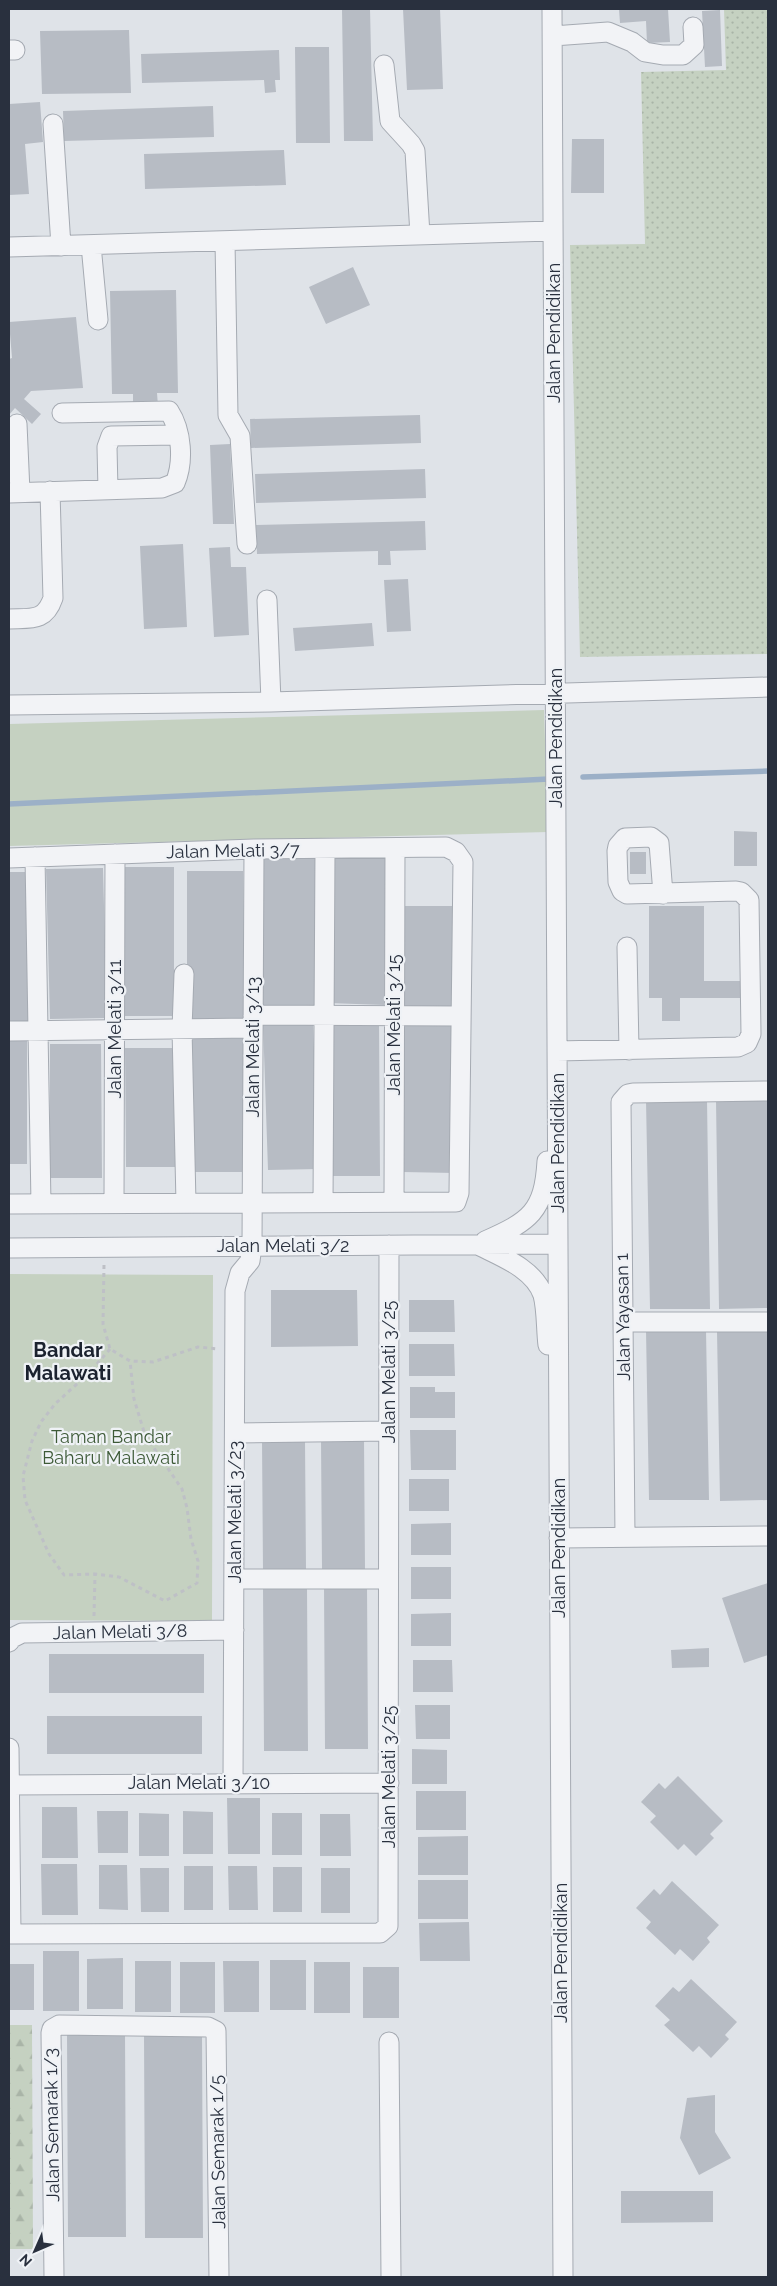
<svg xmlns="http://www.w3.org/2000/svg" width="777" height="2286" viewBox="0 0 777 2286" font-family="Raleway,sans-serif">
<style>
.grass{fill:url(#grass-dots)}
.forest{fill:url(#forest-firs)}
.green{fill:#c5d1c1}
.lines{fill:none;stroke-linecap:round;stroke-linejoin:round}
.stream{stroke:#9cb0c7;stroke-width:5.5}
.building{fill:#b7bcc4}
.minor-casing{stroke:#a5aab2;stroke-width:21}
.path{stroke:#bec0c6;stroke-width:3;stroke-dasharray:4 4;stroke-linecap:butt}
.minor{stroke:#f2f3f6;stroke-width:19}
.labels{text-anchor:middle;stroke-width:4.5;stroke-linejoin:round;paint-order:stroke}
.street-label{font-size:18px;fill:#29303e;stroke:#eff2f6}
.park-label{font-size:18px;fill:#3d5a37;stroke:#eff2f6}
.quarter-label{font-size:20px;font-weight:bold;fill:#1b222f;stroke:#eff2f6}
</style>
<defs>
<pattern id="grass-dots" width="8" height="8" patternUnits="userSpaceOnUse" patternTransform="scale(1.25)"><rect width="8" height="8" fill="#c5d1c1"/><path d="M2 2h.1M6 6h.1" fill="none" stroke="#a9b4a7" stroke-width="1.8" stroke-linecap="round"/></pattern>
<pattern id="forest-firs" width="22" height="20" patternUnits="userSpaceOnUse" patternTransform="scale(1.25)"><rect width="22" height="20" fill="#c5d1c1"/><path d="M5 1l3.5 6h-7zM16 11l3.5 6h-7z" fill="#a9b4a7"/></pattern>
</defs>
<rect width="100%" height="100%" fill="#dfe3e8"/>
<path class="grass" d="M724 9H768V654L580 657 570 245 645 244 641 72 726 70Z"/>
<path class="forest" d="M9 2025H32L33 2249H9Z"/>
<path class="green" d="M544 710 548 832 9 846V724Z
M9 1274 213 1275 212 1621 9 1620Z"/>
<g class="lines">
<path class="stream" d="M583 777 768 771
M9 804 549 779"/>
</g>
<path class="building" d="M342 9H370L373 141H344Z
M403 9H440L443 89 407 90Z
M619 9H668L670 42 647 43 646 21 620 23Z
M720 10 722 66 705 67 702 11Z
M129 30 131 93 42 94 40 31Z
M295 47H329L330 143H296Z
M279 50 280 80H275L276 92 265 93 264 80 142 83 141 54Z
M40 102 43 142 25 144 29 194 9 195V104Z
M213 106 214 137 64 141 63 111Z
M572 139H604V193H571Z
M284 150 286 185 145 189 144 154Z
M353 267 370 305 326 324 309 287Z
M176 290 178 393H157L158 406 133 407V394H112L110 291Z
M76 317 83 388 31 391 24 399 41 414 32 424 15 408 9 415V359L12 358 9 322Z
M420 415 421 443 251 448 250 419Z
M230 444 234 524H213L210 445Z
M425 469 426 498 256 503 255 474Z
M425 521 426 550 390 551 391 565H378V551L257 554 256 525Z
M183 544 187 627 144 629 140 546Z
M230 547 231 567H246L249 635 214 637 209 548Z
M408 579 411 631 387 632 384 580Z
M372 623 374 646 295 651 293 628Z
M734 831 757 832V866H734Z
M630 852H646V874H630Z
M331 854 387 856 384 1005 328 1003Z
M262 857 315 858V1007H262Z
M124 867H174V1016H125Z
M103 868 107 1018 50 1019 46 869Z
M187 871H243L244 1020H187Z
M9 872H27L31 1021 9 1022Z
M401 906H452L453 1007H402Z
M649 906H704V981H740L741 998H680V1021H662V998H649Z
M327 1020H379L380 1176H328Z
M313 1022 318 1169 268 1170 263 1023Z
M454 1022 455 1173 403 1172 402 1023Z
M192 1038H243L244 1172H192Z
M9 1040H27V1164H9Z
M50 1044H101L102 1178H50Z
M125 1048H175L176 1167H126Z
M768 1099V1308L719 1309 716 1100Z
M646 1100H707L710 1309H650Z
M271 1290H357L358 1346 271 1347Z
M409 1300H454L455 1332H409Z
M646 1330H706L709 1500H649Z
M717 1331H768V1500L720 1501Z
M409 1344H454L455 1376H409Z
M410 1387H435V1392H455V1418H410Z
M410 1430H456V1470H411Z
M321 1439H364L365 1569H322Z
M262 1440H305L306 1570H263Z
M409 1479H449V1511H409Z
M451 1523V1555H411V1524Z
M411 1567H451V1599H411Z
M768 1583V1655L744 1663 722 1598Z
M324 1585H367L368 1749H325Z
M263 1587H307L308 1751H264Z
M451 1613V1646H411V1614Z
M709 1648V1667L672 1668 671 1650Z
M49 1654H204V1693H49Z
M413 1660H452L453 1692H413Z
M415 1705H450V1739H416Z
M47 1716H202V1754H47Z
M412 1749 447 1750V1784H412Z
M678 1776 723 1821 710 1834 714 1838 696 1856 684 1844 678 1850 650 1822 656 1816 641 1802 659 1783 665 1789Z
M416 1791H466V1830H416Z
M227 1798H260V1854H228Z
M42 1807H77L78 1858H42Z
M97 1811H128V1853H98Z
M183 1811 213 1812V1854H183Z
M139 1813 169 1814V1856H139Z
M272 1813H302V1855H272Z
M320 1814H350L351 1856H320Z
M468 1836V1875H418V1837Z
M41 1864H77L78 1915H42Z
M99 1865H127L128 1910 99 1909Z
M184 1866H213V1910H184Z
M228 1866H257L258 1910H229Z
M273 1867H302V1912H273Z
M140 1868H169V1912H141Z
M321 1868H350V1913H321Z
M418 1880H468V1919H418Z
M672 1881 719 1925 707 1938 710 1942 693 1961 680 1949 675 1955 646 1928 651 1922 636 1908 654 1889 660 1895Z
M469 1922 470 1961H420L419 1923Z
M43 1951H79V2011H43Z
M123 1958V2009H87V1959Z
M270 1960H306V2010H270Z
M135 1961H171V2012H135Z
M223 1961H259V2012H224Z
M180 1962H215V2013H180Z
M314 1962H350V2013H314Z
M9 1964H34V2010H9Z
M363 1967H399V2018H363Z
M691 1979 737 2022 725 2035 729 2039 711 2058 699 2046 693 2052 664 2025 670 2020 655 2006 673 1987 679 1992Z
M67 2032H125L126 2237H68Z
M144 2033H202L203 2238H145Z
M715 2095V2132L731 2158 699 2175 680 2138 687 2098Z
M621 2191H713V2222L621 2223Z"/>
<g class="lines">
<g class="minor-casing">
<path id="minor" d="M552 9 563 2277
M553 36 608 32 632 42 645 52 663 55H683L694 45 693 27
M9 50H15
M384 65 390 121 411 144 415 151 420 235
M53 124 61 246
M225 241 228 415 240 436 247 544
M91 245 98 320
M9 247 553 231
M17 424 20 492
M108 490 107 447 111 436 178 435
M9 493 162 488 175 483C184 462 182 431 169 411L62 413
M267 600 271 702
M9 619C31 618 45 622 53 598L50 491
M9 705 271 702 768 687
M35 857 41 1204
M9 858 254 849 446 847 456 852 463 862 459 1193 456 1202 9 1204
M627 947 629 1050
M184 974 182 1029 186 1203
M253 1015 459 1016
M9 1031 252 1028
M557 1051 738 1047 747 1043 751 1034 749 900 741 892 736 891 627 894 622 891 618 882 617 851 618 846 625 838 651 837 659 843 663 894
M394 1202 395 848
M323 1203 325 850
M114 1204 115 854
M485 1241C530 1221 544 1212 547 1161
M480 1246C502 1257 534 1269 543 1295 547 1310 546 1330 548 1345
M9 1248 558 1244
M623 1322H768
M236 1433 389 1431
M625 1537 621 1102 628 1094 633 1093 768 1091
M559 1538 768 1536
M234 1579H388
M9 1642 12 1638 22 1633 234 1630
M9 1748 11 1934
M233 1782 235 1291 240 1273 250 1261 252 1246 254 849
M9 1785 389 1783
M9 1934 380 1933 388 1926 389 1245
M389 2042 391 2277
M54 2277 51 2033 52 2029 59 2025 208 2027 216 2031 219 2277"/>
</g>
<path class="path" d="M104 1265 103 1324 110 1349 130 1361 153 1362 198 1347 219 1349
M110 1349 90 1372 55 1404 41 1422 32 1441 23 1476 25 1500 49 1554 64 1575 95 1574 119 1577 165 1601 197 1583 198 1561 191 1539 187 1508 182 1489 145 1435 134 1399 130 1361
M94 1616 95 1574"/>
<use href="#minor" class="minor"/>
</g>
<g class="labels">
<g class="street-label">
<text transform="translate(554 333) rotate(-90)" y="6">Jalan Pendidikan</text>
<text transform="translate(556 738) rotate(-90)" y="6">Jalan Pendidikan</text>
<text transform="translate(233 851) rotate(-1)" y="6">Jalan Melati 3/7</text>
<text transform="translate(394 1025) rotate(-90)" y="6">Jalan Melati 3/15</text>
<text transform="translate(115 1029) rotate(-90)" y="6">Jalan Melati 3/11</text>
<text transform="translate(253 1047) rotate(-90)" y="6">Jalan Melati 3/13</text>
<text transform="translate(558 1143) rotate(-90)" y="6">Jalan Pendidikan</text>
<text x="283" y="1252">Jalan Melati 3/2</text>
<text transform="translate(623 1317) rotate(-91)" y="6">Jalan Yayasan 1</text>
<text transform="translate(389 1372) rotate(-90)" y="6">Jalan Melati 3/25</text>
<text transform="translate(235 1512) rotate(-90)" y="6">Jalan Melati 3/23</text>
<text transform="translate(559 1548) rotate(-90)" y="6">Jalan Pendidikan</text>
<text transform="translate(120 1632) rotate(-1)" y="6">Jalan Melati 3/8</text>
<text transform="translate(389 1777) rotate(-90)" y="6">Jalan Melati 3/25</text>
<text x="199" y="1789">Jalan Melati 3/10</text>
<text transform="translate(561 1953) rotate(-90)" y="6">Jalan Pendidikan</text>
<text transform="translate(52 2125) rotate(-91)" y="6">Jalan Semarak 1/3</text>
<text transform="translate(218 2152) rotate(-91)" y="6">Jalan Semarak 1/5</text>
</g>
<g class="park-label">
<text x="111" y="1443">Taman Bandar<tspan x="111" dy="21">Baharu Malawati</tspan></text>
</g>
<g class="quarter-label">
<text x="68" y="1357">Bandar<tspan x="68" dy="23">Malawati</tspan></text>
</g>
</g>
<rect width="777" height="2286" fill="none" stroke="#29303e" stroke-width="20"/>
<g transform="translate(35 2251) rotate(225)" stroke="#eff2f6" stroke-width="4" paint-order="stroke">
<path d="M0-4L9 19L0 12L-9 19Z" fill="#29303e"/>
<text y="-8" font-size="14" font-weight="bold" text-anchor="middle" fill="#29303e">N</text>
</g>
</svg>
